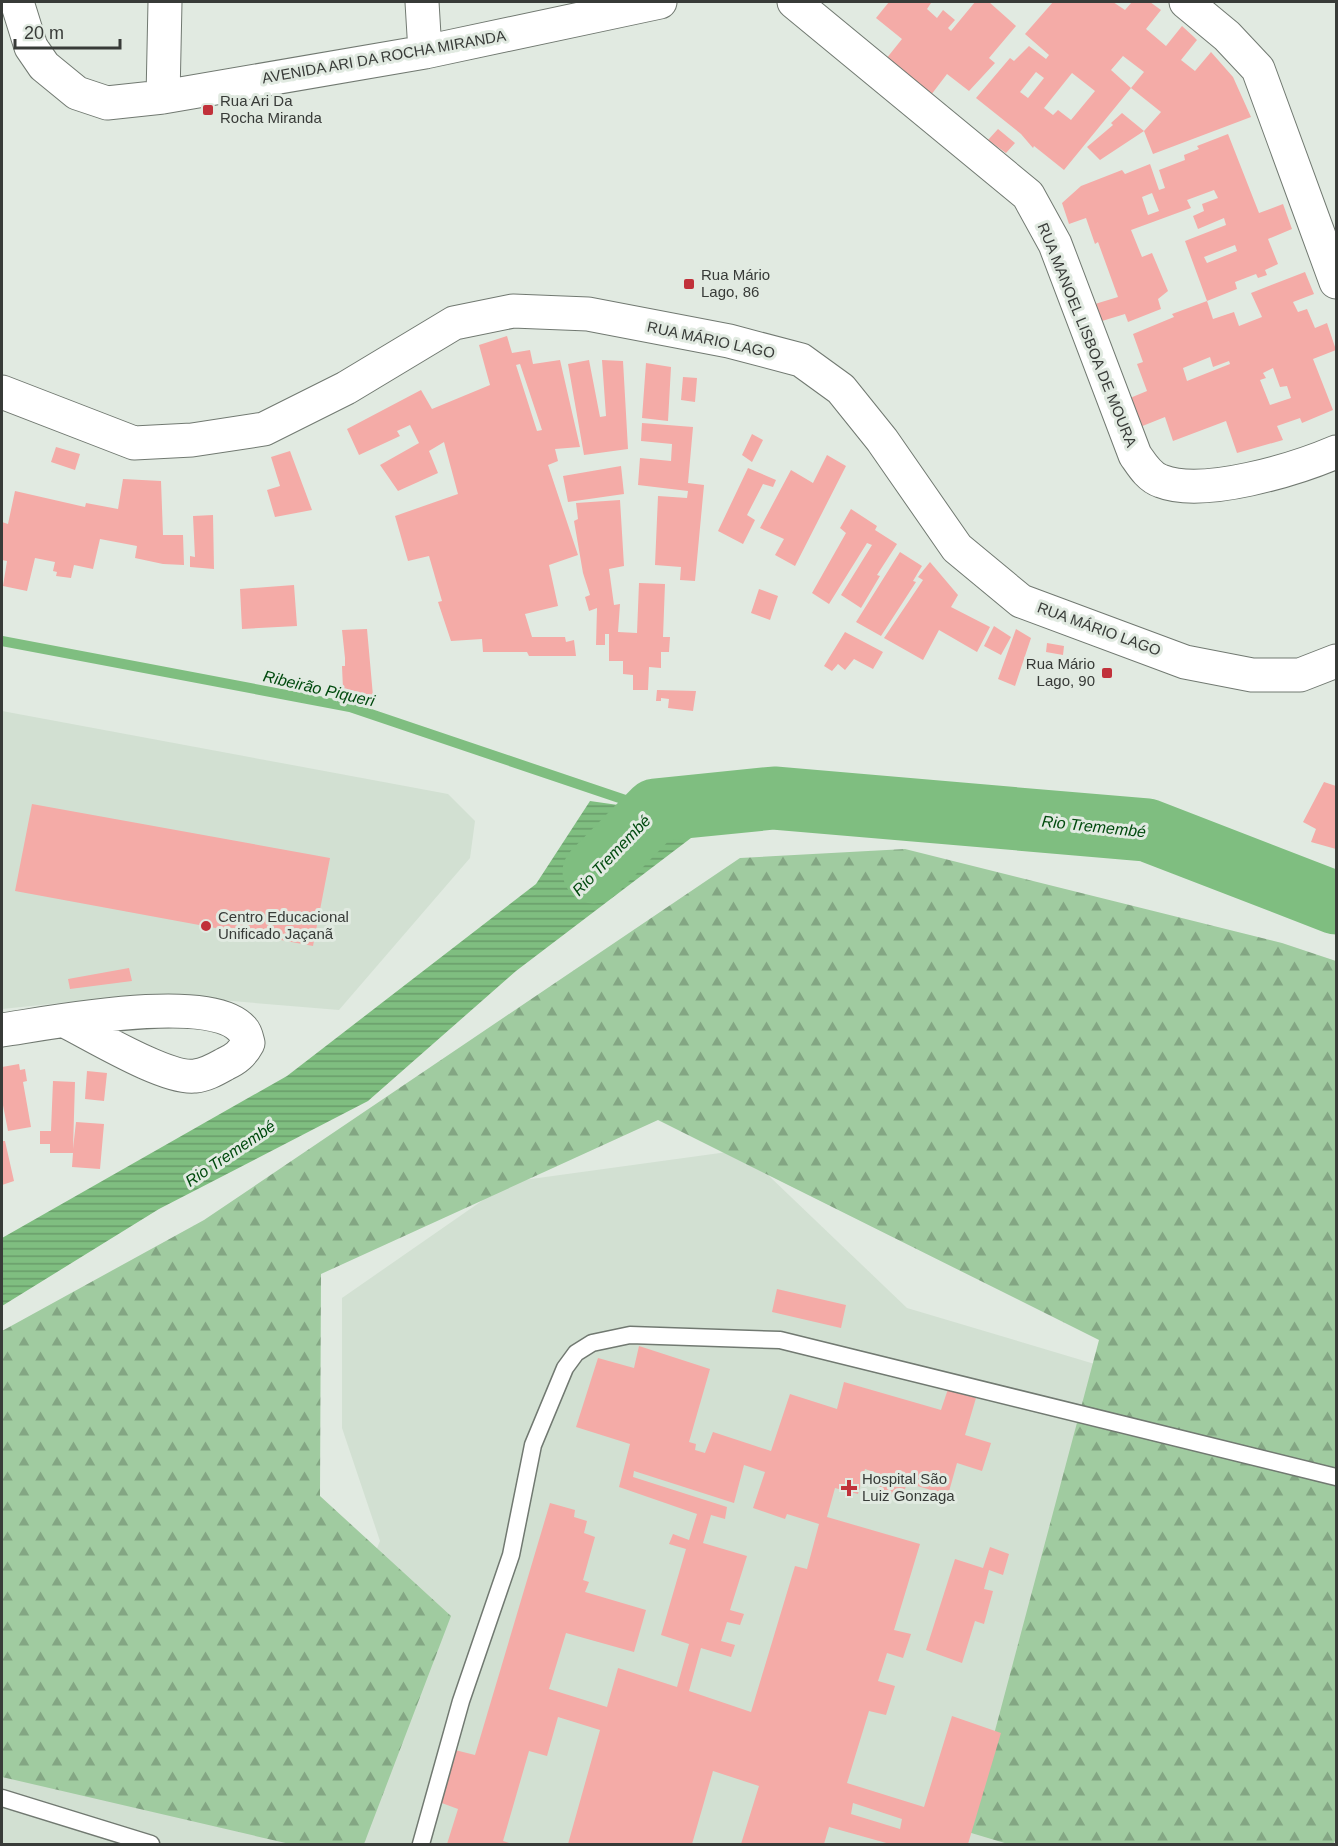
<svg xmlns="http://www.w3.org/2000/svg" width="1338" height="1846" viewBox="0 0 1338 1846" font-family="Helvetica,sans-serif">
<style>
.built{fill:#d2e0d2}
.forest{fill:url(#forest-firs)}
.water{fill:url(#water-rules)}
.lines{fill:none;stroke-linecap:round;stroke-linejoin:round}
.stream{stroke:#7fbe80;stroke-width:10}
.river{stroke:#7fbe80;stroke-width:63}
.building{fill:#f4aba7;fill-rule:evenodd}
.service-casing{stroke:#717971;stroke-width:19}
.minor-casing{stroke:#717971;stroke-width:35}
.tertiary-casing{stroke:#717971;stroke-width:35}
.service{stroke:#fff;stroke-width:16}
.minor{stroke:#fff;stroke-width:33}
.tertiary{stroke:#fff;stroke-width:33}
.poi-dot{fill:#c1313a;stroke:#e1eae1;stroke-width:2}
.labels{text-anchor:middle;stroke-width:6;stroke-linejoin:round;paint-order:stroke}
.street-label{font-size:15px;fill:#383b38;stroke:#e1eae1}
.poi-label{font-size:15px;fill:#383b38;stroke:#e1eae1;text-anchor:start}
.water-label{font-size:16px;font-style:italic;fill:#014a0e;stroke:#e1eae1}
</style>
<defs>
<pattern id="forest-firs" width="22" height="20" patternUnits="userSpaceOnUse" patternTransform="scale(1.5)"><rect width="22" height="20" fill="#a0cba0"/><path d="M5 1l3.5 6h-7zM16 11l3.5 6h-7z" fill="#83a683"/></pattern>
<pattern id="water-rules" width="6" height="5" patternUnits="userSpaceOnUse" patternTransform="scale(1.5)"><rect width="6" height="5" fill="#7fbe80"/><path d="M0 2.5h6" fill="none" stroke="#699c6a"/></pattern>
</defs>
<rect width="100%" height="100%" fill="#e1eae1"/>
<path class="built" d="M2 711 448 794 475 821 470 858 339 1010 147 994 2 1009Z
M742 1150 907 1308 1336 1436V1844H2V1723L279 1785 380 1541 342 1428V1298L509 1182Z"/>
<path class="forest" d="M905 849 1282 943 1336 961V1839L1333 1844H1008L968 1832 1099 1340 658 1120 321 1274 320 1496 451 1616 364 1844H290L2 1777V1331L204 1220 740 858Z"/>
<path class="water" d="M590 801 716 819 516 971 368 1101 159 1209 2 1306V1238L287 1076 536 884Z"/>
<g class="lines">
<path class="stream" d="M2 641 350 707 655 810"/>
<path class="river" d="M594 872 655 810 774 798 1147 830 1336 903"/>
</g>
<path class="building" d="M889 2H929L931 3 927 9 937 18 943 10 955 20 948 28 951 31 975 2H989L1016 26 989 58 995 63 969 91 947 74 931 95 886 59 902 39 876 18Z
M1053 2H1113L1125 10 1132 2H1150L1161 10 1146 29 1166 46 1182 26 1194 37 1197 40 1181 60 1195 71 1211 52 1233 77 1251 117 1153 154 1144 131 1161 112 1131 88 1144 72 1123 56 1111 70 1131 88 1064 170 1034 146 1033 148 1021 134 976 98 1010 58 1014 61 1029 46 1046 59 1049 55 1025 34ZM1036 72 1044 78 1028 98 1020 92ZM1072 73 1095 91 1071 120 1058 110 1053 115 1044 108Z
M1122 113 1144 131 1100 160 1087 147 1113 125 1111 123Z
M998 129 1015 143 1006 153 988 140Z
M1228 134 1259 213 1283 204 1292 229 1268 239 1278 264 1265 270 1267 275 1258 278 1256 274 1235 282 1237 289 1207 301 1185 241 1226 225 1224 218 1198 229 1193 216 1204 211 1202 204 1218 198 1214 190 1187 200 1191 208 1131 230 1142 257 1152 253 1168 291 1158 299 1161 309 1128 322 1125 314 1102 321 1095 304 1118 297 1098 242 1095 244 1086 218 1069 224 1062 203 1081 186 1122 170 1125 174 1150 164 1159 190 1165 188 1159 170 1185 160 1184 155 1199 149 1197 146ZM1152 193 1159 211 1148 215 1142 197ZM1235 245 1237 251 1207 263 1204 257Z
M1305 272 1314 294 1293 302 1298 312 1307 309 1315 328 1327 323 1336 350 1313 359 1333 410 1302 423 1300 418 1277 426 1283 440 1237 453 1226 421 1173 441 1165 417 1140 427 1130 398 1147 391 1137 364 1143 362 1133 334 1174 317 1172 314 1207 301 1213 319 1234 312 1239 326 1262 317 1251 293ZM1210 357 1213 367 1229 361 1230 364 1187 381 1183 368ZM1273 368 1280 387 1287 386 1291 398 1270 405 1260 380 1266 378 1263 373Z
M507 336 512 353 530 350 533 364 560 360 580 447 555 449 558 461 548 465 578 555 549 565 558 606 525 614 532 637H565L566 642 574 640 576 656H529L527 652H483L482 639 451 641 438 602 442 601 429 556 408 561 395 516 458 494 444 442 429 451 438 473 398 491 380 465 419 443 410 425 397 431 400 436 359 455 347 429 421 390 432 409 490 385 479 345ZM520 364 542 430 537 431 516 365Z
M589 360 600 417 606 416 602 360 623 361 628 449 584 455 568 364Z
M646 363 671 367 668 421 642 418Z
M683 377 697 378 695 402 681 400Z
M642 423 693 427 688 483 704 485 695 581 680 580 681 567 655 565 658 496 687 498 688 491 638 485 640 458 671 461 672 444 641 441Z
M752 434 763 440 752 462 742 455Z
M56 447 80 454 75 470 51 462Z
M290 451 312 510 275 517 267 490 280 486 271 457Z
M827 455 846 466 795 566 775 555 784 539 760 528 791 470 813 483Z
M621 466 624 494 568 502 563 476Z
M748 468 776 480 773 487 763 484 747 515 755 520 743 544 718 531Z
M123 479 161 481 163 535H183L184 565 163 564 135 558 137 546 100 539 93 569 74 565 71 578 56 576 57 572 53 571 55 562 35 558 27 591 3 586 7 561 2 560V522L8 524 15 491 85 507 86 503 118 509Z
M620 500 624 566 609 569 614 605 620 604 618 632 637 633 639 583 665 584 663 637H670L669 652H661V668L649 667 648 690H633V675L623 674V661H609V634H605V645H596L597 608 589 611 585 597 590 595 583 573 574 521 578 519 576 503Z
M851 509 877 526 875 530 897 544 877 575 880 576 861 608 841 595 872 545 867 543 829 604 812 593 846 533 840 528Z
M213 515 214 569 190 567V556L195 557 193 516Z
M900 552 922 566 913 581 916 582 881 636 856 622Z
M930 562 958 595 951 607 990 627 977 652 939 630 923 660 884 638 923 580 918 577Z
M294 585 297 626 242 629 240 589Z
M759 589 778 596 770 620 751 613Z
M994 626 1011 637 1001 655 984 646Z
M367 629 373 696 343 689 342 666H345V658L342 630Z
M1016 629 1031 638 1015 686 998 679Z
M845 632 883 652 873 669 854 659 845 670 838 664 832 671 824 666Z
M1047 643 1064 646 1063 655 1046 652Z
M657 690 696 691 693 711 668 708 669 699 661 698V701H656Z
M1324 782 1336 786V849L1311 842 1316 829 1303 822Z
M32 804 330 858 313 946 15 891Z
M129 968 132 981 70 989 68 979Z
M19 1064 20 1070 25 1069 27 1081 23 1082 31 1127 8 1131 2 1100V1067Z
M87 1071 107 1073 104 1101 85 1099Z
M53 1081 75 1082 73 1149 76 1122 104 1124 100 1169 72 1167 73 1153H50V1144H40V1131H51Z
M2 1141H5L14 1181 2 1185Z
M777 1289 846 1305 841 1328 772 1312Z
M639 1346 710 1369 689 1442 696 1444 695 1450 705 1453 713 1432 771 1451 790 1394 837 1409 844 1382 941 1410 948 1389 976 1398 965 1435 991 1443 982 1471 957 1463 948 1495 907 1483 902 1498 878 1489 883 1475 865 1469 858 1494 835 1488 827 1517 920 1544 894 1630 911 1634 903 1658 887 1653 878 1681 895 1686 886 1715 869 1711 847 1783 924 1807 952 1716 1001 1733 968 1844H890L829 1827 824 1844H741L759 1786 713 1771 692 1844H568L600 1730 558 1717 547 1756 529 1751 503 1841 512 1844H447L458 1809 439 1802 455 1750 475 1755 550 1503 575 1510 574 1517 587 1521 584 1533 595 1537 583 1580 589 1582 585 1592 646 1610 634 1652 566 1633 549 1689 607 1707 618 1668 677 1687 689 1644 661 1635 686 1549 669 1544 673 1534 689 1540 697 1514 619 1487 630 1444 576 1427 598 1358 634 1368ZM744 1465 765 1472 753 1508 785 1519 787 1514 819 1524 807 1569 795 1566 751 1712 689 1691 701 1648 731 1657 735 1645 721 1641 727 1622 740 1625 744 1614 730 1610 747 1556 703 1543 711 1515 725 1519 727 1507 633 1477 634 1471 734 1503ZM853 1803 902 1819 900 1829 851 1814Z
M990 1547 1009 1554 1003 1575 989 1570 984 1589 993 1591 984 1624 975 1621 962 1663 926 1650 955 1559 983 1568Z"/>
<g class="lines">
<g class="service-casing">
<path id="service" d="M2 1798 151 1844
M421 1844 461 1701 511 1555 533 1445 565 1368 576 1353 592 1343 630 1335 780 1340 1336 1477"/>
</g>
<g class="minor-casing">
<path id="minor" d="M17 2 31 47 44 66 77 93 107 103 163 97 425 52 660 2
M422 2 425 52
M794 2 1028 195 1055 244 1135 455C1142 465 1149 477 1161 481 1203 498 1296 469 1336 452
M1186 2 1227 36 1258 69 1336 282
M163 97 165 2
M2 1030C50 1023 211 991 243 1030 246 1033 247 1039 248 1043 242 1054 236 1059 225 1064 216 1069 206 1075 195 1076 167 1080 93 1035 65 1021"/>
</g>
<g class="tertiary-casing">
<path id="tertiary" d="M2 392 134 443 192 440 264 429 346 388 454 323 513 311 588 314 729 341 801 360 841 389 882 440 957 548 1021 601 1185 662 1252 675H1300L1336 661"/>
</g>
<use href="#service" class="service"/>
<use href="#minor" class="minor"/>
<use href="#tertiary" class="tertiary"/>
</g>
<g class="poi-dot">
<rect x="202" y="104" width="12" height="12" rx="3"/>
<rect x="683" y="278" width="12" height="12" rx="3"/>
<rect x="1101" y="667" width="12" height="12" rx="3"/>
<circle cx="206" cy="926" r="6"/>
<path d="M846 1479h6v6h6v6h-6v6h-6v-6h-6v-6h6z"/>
</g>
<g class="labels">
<g class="street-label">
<text transform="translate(384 57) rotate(-10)" y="5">AVENIDA ARI DA ROCHA MIRANDA</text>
<text transform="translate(1087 335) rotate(68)" y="5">RUA MANOEL LISBOA DE MOURA</text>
<text transform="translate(711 340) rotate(12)" y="5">RUA MÁRIO LAGO</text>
<text transform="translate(1099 629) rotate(20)" y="5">RUA MÁRIO LAGO</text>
</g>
<g class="poi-label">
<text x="220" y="106">Rua Ari Da<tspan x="220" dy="17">Rocha Miranda</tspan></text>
<text x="701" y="280">Rua Mário<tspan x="701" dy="17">Lago, 86</tspan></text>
<text x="1095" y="669" text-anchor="end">Rua Mário<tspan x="1095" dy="17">Lago, 90</tspan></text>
<text x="218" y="922">Centro Educacional<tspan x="218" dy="17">Unificado Jaçanã</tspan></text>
<text x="862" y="1484">Hospital São<tspan x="862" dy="17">Luiz Gonzaga</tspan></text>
</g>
<g class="water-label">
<text transform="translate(319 688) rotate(13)" y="6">Ribeirão Piqueri</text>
<text transform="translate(1094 826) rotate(6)" y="6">Rio Tremembé</text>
<text transform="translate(611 855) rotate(-46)" y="6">Rio Tremembé</text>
<text transform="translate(230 1153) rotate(-34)" y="6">Rio Tremembé</text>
</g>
</g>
<rect width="1338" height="1846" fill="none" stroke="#383b38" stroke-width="6"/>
<path d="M15 39v9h105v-9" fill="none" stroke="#383b38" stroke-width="3"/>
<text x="24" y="39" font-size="18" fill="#383b38" stroke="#e1eae1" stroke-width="4.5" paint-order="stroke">20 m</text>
</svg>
